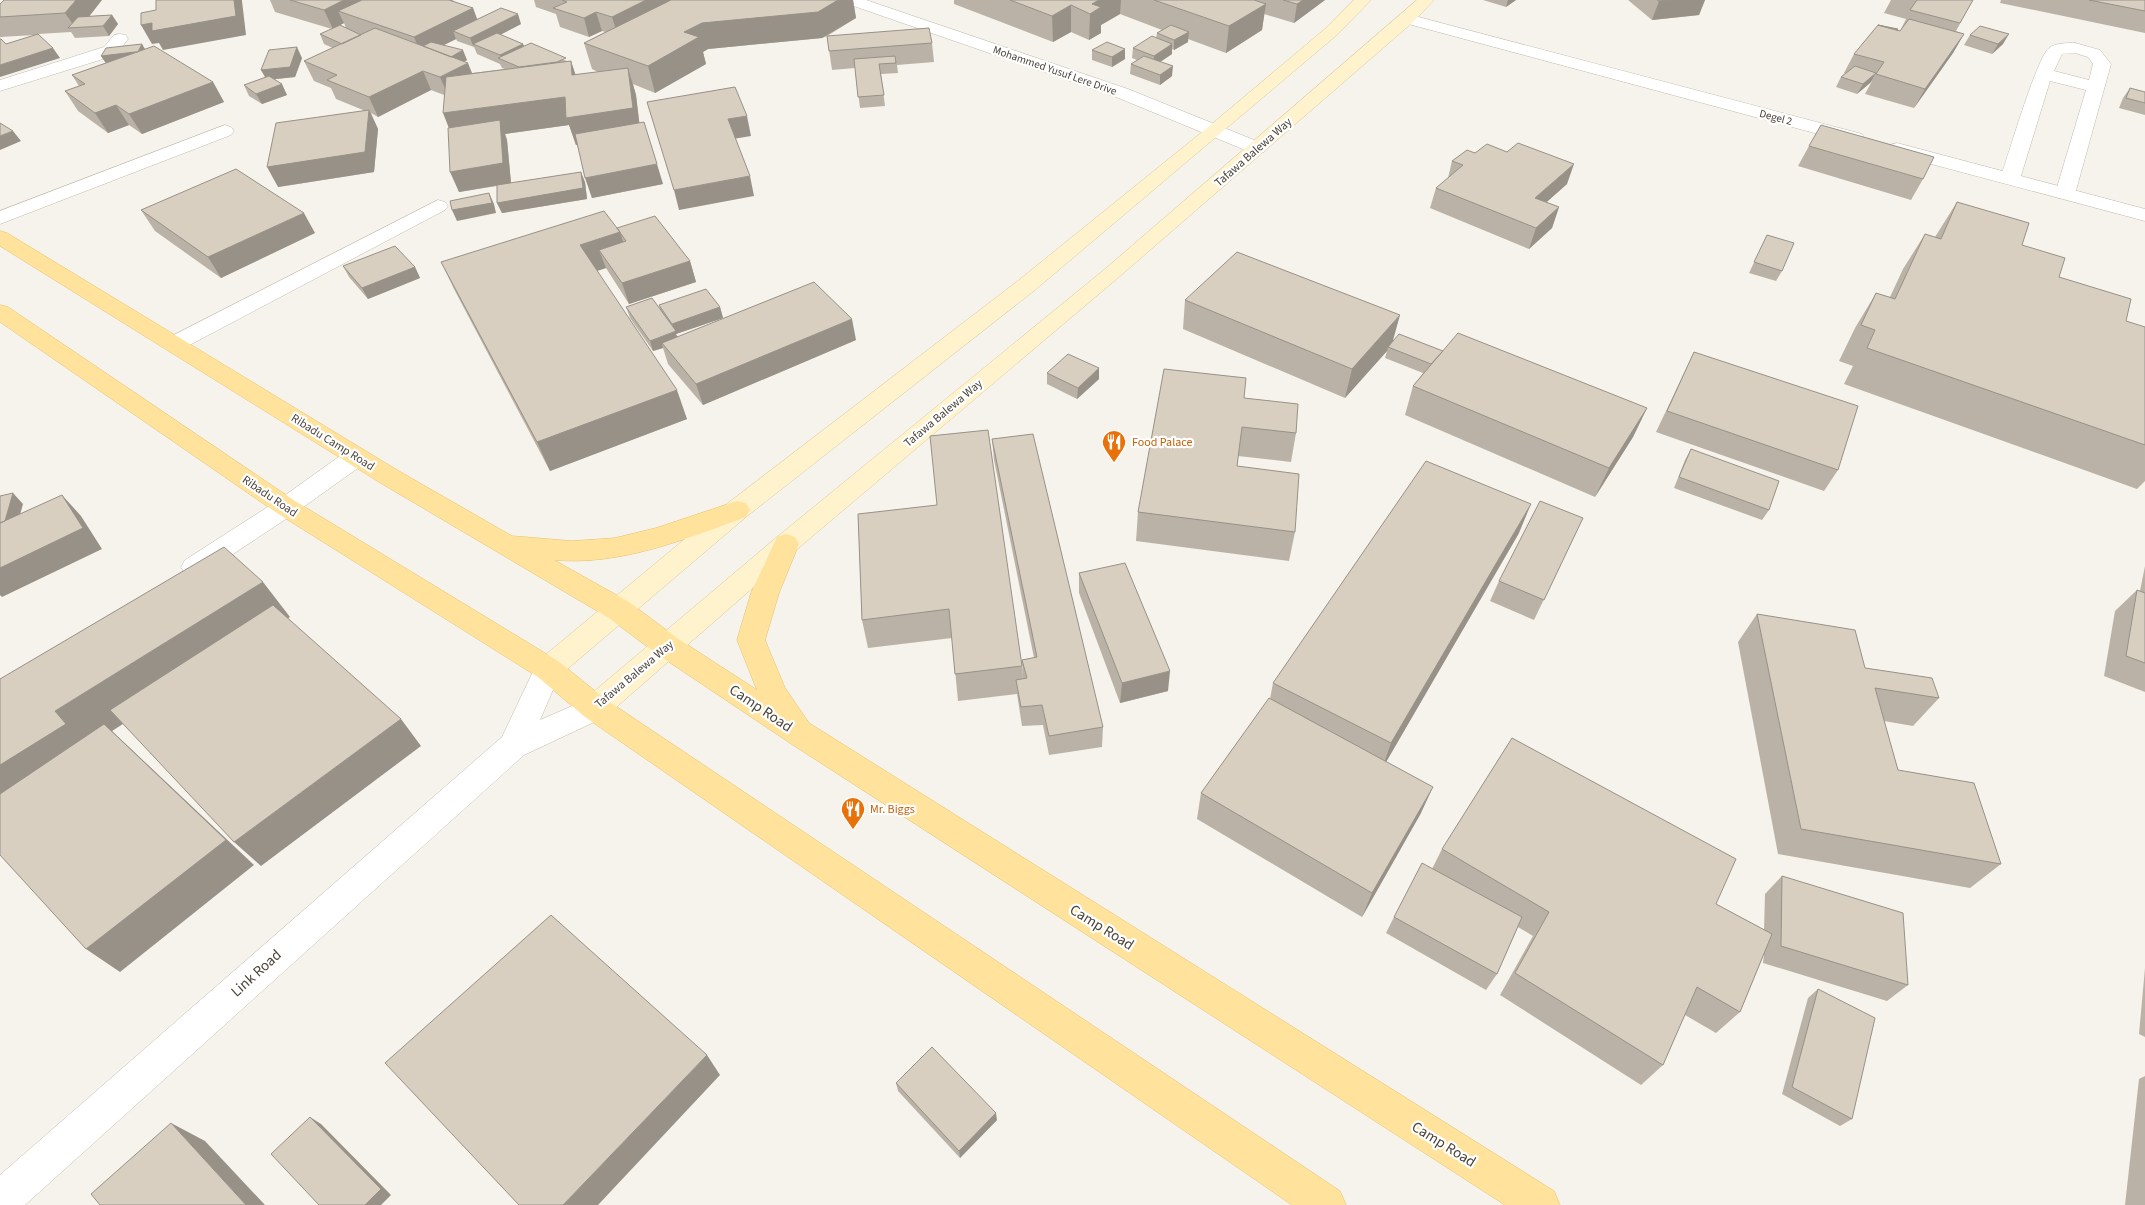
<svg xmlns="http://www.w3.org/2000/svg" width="2145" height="1205" viewBox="0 0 2145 1205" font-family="'Source Sans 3',sans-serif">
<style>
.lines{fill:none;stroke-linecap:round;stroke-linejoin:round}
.lane-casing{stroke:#c2bbae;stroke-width:1}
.street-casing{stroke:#c2bbae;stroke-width:1}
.secondary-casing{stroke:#d6c79b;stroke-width:1}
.primary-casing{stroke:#e6c16a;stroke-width:1}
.lane{fill:#fff;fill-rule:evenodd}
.street{fill:#fff;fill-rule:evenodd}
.secondary{fill:#fff3cd;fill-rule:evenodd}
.primary{fill:#ffe39c;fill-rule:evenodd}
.wall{fill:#bab2a6;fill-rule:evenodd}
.shaded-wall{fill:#979187}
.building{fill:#d8cfc1;stroke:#979187}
.labels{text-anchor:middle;stroke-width:4.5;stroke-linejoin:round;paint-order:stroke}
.far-street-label{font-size:11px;fill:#4b4439;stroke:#fff}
.street-label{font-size:12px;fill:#4b4439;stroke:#fff}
.food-label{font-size:12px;fill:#c56008;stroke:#fff;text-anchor:start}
.near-street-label{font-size:15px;fill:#4b4439;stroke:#fff}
</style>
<rect width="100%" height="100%" fill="#f6f3ec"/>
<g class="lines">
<g class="lane-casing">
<path id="lane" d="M120 34 126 35 128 39 116 55 0 91V80L104 47 114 35Z
M2075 43 2100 50 2111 64 2075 194 2072 198H2058L2055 194 2086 90 2050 81 2020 179 2017 183H2003L2000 179C2008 157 2036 59 2049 48 2055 43 2067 43 2075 43ZM2075 53 2088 57 2093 64 2089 80 2054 71 2062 54Z
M225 125 231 127 234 131 231 135 0 224V211Z
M438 200 445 202 448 206 445 210 182 349 174 351 166 349 163 344 166 339Z"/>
</g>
<g class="street-casing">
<path id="street" d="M843 0H866L1128 89 1264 144 1266 148 1264 152H1250L1116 97 845 3Z
M1407 14 1862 134 1864 138 1862 142H1848L1401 22 1399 19 1401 16Z
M1897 143 2145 209V221L1890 153 1888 149 1890 145Z
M356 449 365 451 368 457 365 463 295 513 203 574 194 577 185 574 181 567 185 560 277 501 347 451Z
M548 657 558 661 562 669 540 720 595 696 605 699 610 708 605 717 524 755 25 1205H0V1175L502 737 538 661Z"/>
</g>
<g class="secondary-casing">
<path id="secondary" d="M1354 0H1371L1338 34 1035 290 746 517 558 677 548 681 538 677 534 669 538 661 728 503 1019 280 1207 128 1326 28Z
M1417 0H1434L1413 22 1119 277 795 551 605 717 595 720 585 717 580 708 585 699 777 537 1105 269Z"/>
</g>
<g class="primary-casing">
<path id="primary" d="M0 231 7 233 397 470 512 536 572 541 615 538 656 528 737 501 746 503 750 510 746 517C686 539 620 566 554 560L629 602 677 638 757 690 737 640 751 593 777 537 786 534 795 537 799 544 779 593 765 640 785 688 809 723 1554 1191 1560 1205H1505L793 745 657 654 609 618 379 482 0 246Z
M0 305 8 307 295 501 558 661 605 699 1340 1191 1346 1205H1292L585 717 538 677 277 513 0 322Z"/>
</g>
<use href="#lane" class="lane"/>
<use href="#street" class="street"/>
<use href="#secondary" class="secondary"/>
<use href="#primary" class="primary"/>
</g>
<path class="wall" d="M270 0H453L454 2 473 8 477 19 521 24 500 35 523 44 524 46 567 61H571L575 75 598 72 592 69 584 43 605 32 602 31 589 37 560 27 556 14 536 7 534 0H853L856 18 827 36 932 43 934 62 897 65 898 73 881 74 885 106 860 108 855 68 832 70 827 36 822 38 708 49 703 52 706 64 655 93 633 84 636 95 639 123 663 184 592 198 577 145H576L569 125 505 134 507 140 511 183 585 182 587 199 502 213 497 203V186L459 192 444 95 431 90 378 117 371 113 378 129 374 172 278 187 363 110 336 99 331 88 314 81 304 61 333 48 324 44 320 34 332 29 275 12ZM344 23 346 28 340 25ZM456 39 457 41 474 47 477 54 500 64 502 68 505 69 472 73 464 62 467 60 444 45Z
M954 0H1325L1294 23 1264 14 1262 30 1226 53 1188 39V42L1174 50 1172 49V54L1160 62 1172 76 1160 85 1130 74 1131 64 1137 60 1132 58 1133 48 1156 38 1157 33 1162 30 1120 14 1101 25V33L1089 40 1071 32 1053 42 954 4Z
M1483 0H1516L1506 7Z
M1628 0H1705L1699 15 1652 20Z
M1891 0H1973L1956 31 1964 34 1953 53 1914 108 1865 94 1872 81 1870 83 1857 94 1836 87 1841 77 1845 73H1844L1854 54 1897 30 1900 31 1901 30V29L1906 19 1884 13Z
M2001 0H2145V33L2000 3Z
M0 4 90 16 112 15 118 24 109 36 75 38 71 32 38 34 60 58 6 44 35 35 0 37Z
M1970 35 2003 44 1992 54 1964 45Z
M145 49 213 82 224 102 142 134 129 125 108 133 78 111 65 91 79 86 72 75 106 63 101 56Z
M1125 49V59L1112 67 1092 60V50Z
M302 58 295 77 275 79 287 95 262 104 249 96 244 85 265 77 261 70Z
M2130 88 2145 92V115L2119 108 2123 98Z
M1809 146 1923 179 1911 200 1798 166Z
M1452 161 1567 184 1546 202 1559 207 1552 228 1529 249 1430 208 1436 188 1448 178Z
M1957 202 2022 245 2059 277 2126 321 2145 327V481L2137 489 1844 384 1853 366 1839 361 1855 328 1876 293 1890 297 1903 269 1925 234 1935 237Z
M141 210 315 233 221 278 155 231Z
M618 229 690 261 696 282 629 304 606 268 597 271 687 419 550 471 455 291 441 262Z
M1767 235 1782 271 1776 281 1749 273Z
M343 266 415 267 420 278 368 299 349 277Z
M1185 300 1393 340 1443 351 1647 408 1633 437 1595 497 1405 415 1413 386 1423 373 1385 358 1387 351 1345 398 1183 329Z
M659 305 720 307 723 318 676 334 677 336 856 340 703 405 668 364 663 348 653 351 630 318 626 307 660 310Z
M1694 352 1838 470 1824 491 1656 432Z
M1047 373 1099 379 1077 399 1047 384Z
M1244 398 1296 433 1291 462 1238 456 1237 466 1295 532 1289 561 1136 541 1138 512Z
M992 439 1103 727 1102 747 1049 755 1043 725 1022 726 1017 694 958 701 952 638 868 648 862 620 858 514 1022 666 1023 679 1022 660 1034 658 994 460Z
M1691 449 1769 510 1762 520 1674 488 1685 460Z
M1583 518 1534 620 1490 601 1499 581Z
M1519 533 1386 762 1421 813 1362 917 1197 819 1201 793 1270 699 1273 683Z
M2145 566V692L2104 676 2115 611 2137 590 2140 591Z
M1079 573 1168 691 1120 703 1079 593Z
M1757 614 1865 668 1939 698 1913 726 1884 721 1898 770 2001 864 1970 888 1778 854 1738 642Z
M1442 849 1716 904 1764 930 1765 894 1782 876 1908 985 1887 1001 1763 963 1764 954 1740 1012 1716 1033 1685 1015 1663 1065 1641 1085 1500 995 1533 936 1518 927 1497 974 1486 990 1386 933 1394 917 1432 869Z
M2145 968V1037L2139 1034Z
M1818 989 1852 1119 1840 1126 1782 1094 1808 998Z
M2145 1076V1205H2125L2139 1079Z
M896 1083 997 1120 960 1158 898 1091Z"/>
<path class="shaded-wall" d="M76 0H102L81 27H75L65 13Z
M234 0H242V1L246 35 163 50 159 43 152 44 141 25Z
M344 0H382L338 11 344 23 333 29 324 10Z
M646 0H675L618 36 612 17Z
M838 0H853L856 18 822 38 708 49 703 52 706 64 655 93 648 66 684 32 702 23Z
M1099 0H1121L1120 14 1101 25V33L1089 40 1090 14 1092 4Z
M1303 0H1325L1294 23 1297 4Z
M1508 0H1516L1506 7Z
M1673 0H1705L1699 15 1652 20 1659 1Z
M1266 4 1262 30 1226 53 1229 26Z
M1071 5V32L1053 42 1052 16Z
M473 8 480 27 453 31 456 39 430 52 419 49 414 37Z
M596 12 602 31 589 37 584 18Z
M518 14 521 24 478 46 473 44 474 48 470 38Z
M112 15 118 24 109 36 103 26Z
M1189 32 1188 42 1174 50V40Z
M1964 34 1953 53 1914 108 1925 89Z
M2009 34 2003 44 1992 54 1998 44Z
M142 44 148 54 108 66 101 56Z
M523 44 527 54 501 59 500 55Z
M1172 44V54L1154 66V56Z
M297 47 302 58 295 77 267 80 261 70Z
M53 48 60 58 0 77V65Z
M1125 49V59L1112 67V57Z
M463 50 467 60 454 67 450 57Z
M571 61 580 88 572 75Z
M468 63 476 83 449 97 440 77Z
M1173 66 1172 76 1160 85V75Z
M628 68 636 95 641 136 576 145 569 125 505 134 507 140 511 183 459 192 450 172 454 141 443 113Z
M423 71 431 90 378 117 369 97Z
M1876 73 1870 83 1857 94 1863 84Z
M213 82 224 102 142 134 129 114Z
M282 84 287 95 262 104 256 94Z
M116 105 129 125 108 133 95 113Z
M369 110 378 129 374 172 278 187 267 167Z
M747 116 751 136 733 139 728 119Z
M13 131 21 141 0 150V136Z
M657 164 663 184 592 198 585 178Z
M1574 164 1567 184 1529 218 1535 198Z
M581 172 585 182 587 199 502 213 497 203Z
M750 176 754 196 679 210 674 190Z
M489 193 494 204 496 213 457 221 452 210Z
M1559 207 1552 228 1529 249 1536 228Z
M304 213 315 233 221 278 208 257Z
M620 232 629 261 599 250 606 268 590 273 580 245Z
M690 261 696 282 629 304 622 283Z
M415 267 420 278 368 299 362 288Z
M720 307 723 318 676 334 679 342 662 343 663 348 653 351 650 341 675 332 672 324Z
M1400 315 1392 344 1388 347 1387 351 1345 398 1352 369Z
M852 319 856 340 703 405 696 384Z
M1099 368V379L1077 399 1078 388Z
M677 390 687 419 550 471 537 442Z
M1647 408 1633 437 1595 497 1609 468Z
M13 493 23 504 15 533 0 536Z
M62 495 81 516 102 549 2 597 0 595V568Z
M1531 504 1519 533 1382 769 1391 743Z
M263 582 290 617 112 731 254 865 120 972 86 949 0 823V765L55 711Z
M1170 671 1168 691 1120 703 1122 683Z
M401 719 421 746 261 866 234 842Z
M1433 787 1421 813 1362 917 1372 893Z
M707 1055 720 1075 598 1205H563Z
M996 1113 997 1120 960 1158 959 1151Z
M310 1117 321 1124 391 1195 381 1205H365Z
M171 1123 205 1141 265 1205H246Z"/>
<path class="building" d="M4 0H76L65 13 0 17V4Z
M156 0H234L236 16 152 31V23L141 25V13L156 10Z
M290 0H344L324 10Z
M362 0H449L473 8 414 37 338 11Z
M562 0H646L612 17 596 12 584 18 553 8 567 2Z
M671 0H838L818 12 702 23 684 32 699 37 648 66 584 43Z
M1010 0H1099L1092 4 1101 7 1090 14 1071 5 1052 16Z
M1154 0H1254L1266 4 1229 26Z
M1283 0H1303L1297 4Z
M1657 0H1673L1659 1Z
M1916 0H1973L1960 23 1910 10 1917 0Z
M2089 0H2145V11Z
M501 8 518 14 470 38 453 31Z
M112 15 103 26 68 28 78 17Z
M1909 19 1964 34 1925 89 1876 74 1884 62 1854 54 1878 25 1900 31Z
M340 25 361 35 342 44 320 34Z
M1171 25 1189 32 1174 40 1157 33Z
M1878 25 1898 29 1897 30Z
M1980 26 2009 34 1998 44 1970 35Z
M375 28 468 63 440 77 423 71 369 97 327 80 337 75 304 61Z
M929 28 932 43 829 51 827 36Z
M497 33 523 44 500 55 473 44Z
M38 34 53 48 0 65V39H1L6 44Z
M1152 36 1172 44 1154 56 1133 48Z
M431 42 463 50 451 57 423 46Z
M1107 42 1125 49 1112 57 1092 50Z
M531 43 566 58 557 62 519 67 498 58Z
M142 44 138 52H135L101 56 106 48Z
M154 46 213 82 129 114 116 105 95 113 65 91 85 84 72 75Z
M297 47 290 67 261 70 269 50Z
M895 56 896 63 879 64 884 95 858 97 854 59Z
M1144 56 1173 66 1160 75 1131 64Z
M571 61 572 75 628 68 633 108 566 118 565 97 443 113 446 77Z
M1855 66 1876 73 1863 84 1841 77Z
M269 76 282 84 256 94 244 85Z
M735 87 747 116 728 119 750 176 674 190 647 102Z
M2130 88 2145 92V103L2126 98Z
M369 110 365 152 267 167 276 123Z
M500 120 503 163 450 172 448 128Z
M644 122 657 164 585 178 575 134Z
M0 123 13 131 0 136Z
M1821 125 1934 157 1923 179 1809 146Z
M1518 143 1574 164 1535 198 1559 207 1536 228 1436 188 1463 165 1452 161 1467 150 1475 153 1487 144 1507 152Z
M236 169 304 213 208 257 141 210Z
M581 172 583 188 497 203V185Z
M489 193 492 203 452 210 450 201Z
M1957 202 2029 223 2022 245 2065 258 2059 277 2131 299 2126 321 2145 327V445L1867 348 1875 330 1861 325 1876 293 1895 299 1925 234 1941 239Z
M604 211 620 232 580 245 677 390 537 442 441 262Z
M655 216 690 261 622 283 599 250 626 241 617 228Z
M1767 235 1794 243 1782 271 1754 262Z
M395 246 415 267 362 288 343 266Z
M1237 252 1400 315 1352 369 1185 300Z
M814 282 852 319 696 384 662 343Z
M706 289 720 307 672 324 659 305Z
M652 298 676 331 650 341 626 307Z
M1458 333 1647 408 1609 468 1413 386Z
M1399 334 1443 351 1431 364 1388 347Z
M1694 352 1858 406 1838 470 1667 411Z
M1068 354 1099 368 1078 388 1047 373Z
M1164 369 1246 378 1244 398 1298 404 1296 433 1242 427 1237 466 1299 474 1295 532 1138 512Z
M988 430 1022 666 955 674 949 609 862 620 858 514 937 505 930 436Z
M1033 434 1103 727 1049 736 1042 705 1021 707 1016 680 1027 678 1022 660 1037 657 992 439Z
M1691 449 1779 481 1769 510 1679 477Z
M1426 461 1531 504 1391 743 1273 683Z
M13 493 5 521 0 523V496Z
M62 495 83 528 0 568V523Z
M1540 501 1583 518 1544 600 1499 581Z
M224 547 263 582 55 711 66 724 0 765V679Z
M1125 563 1170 671 1122 683 1079 573Z
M2137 590 2145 593V663L2126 656Z
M273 605 401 719 234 842 110 710Z
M1757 614 1855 630 1865 668 1932 678 1939 698 1875 688 1898 770 1974 783 2001 864 1801 829Z
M1269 698 1433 787 1372 893 1201 793Z
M104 724 226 840 86 949 0 855V794Z
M1512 738 1736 859 1716 904 1772 934 1740 1012 1697 987 1663 1065 1515 973 1549 912 1442 849Z
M1422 863 1522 917 1497 974 1394 917Z
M1782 876 1903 913 1908 985 1781 946Z
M551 915 707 1055 563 1205H519L385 1063Z
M1818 989 1875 1018 1852 1119 1792 1087Z
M932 1047 996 1113 959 1151 896 1083Z
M310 1117 381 1189 365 1205H319L271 1154Z
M171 1123 246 1205H100L91 1194Z"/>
<defs>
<g id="restaurant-pin" transform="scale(1.25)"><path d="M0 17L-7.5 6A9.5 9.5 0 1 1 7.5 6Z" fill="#e8710a" stroke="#fff"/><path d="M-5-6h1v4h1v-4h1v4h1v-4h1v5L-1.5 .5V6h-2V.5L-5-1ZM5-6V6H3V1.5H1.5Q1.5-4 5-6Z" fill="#fff"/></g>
</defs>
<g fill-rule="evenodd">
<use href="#restaurant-pin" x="1114" y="442"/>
<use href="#restaurant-pin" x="853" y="809"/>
</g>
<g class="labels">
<g class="far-street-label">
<text transform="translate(1055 70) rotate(19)" y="4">Mohammed Yusuf Lere Drive</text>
<text transform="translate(1776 117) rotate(15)" y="4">Degel 2</text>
</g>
<g class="street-label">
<text transform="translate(1253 152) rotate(-41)" y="4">Tafawa Balewa Way</text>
<text transform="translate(943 413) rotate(-40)" y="4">Tafawa Balewa Way</text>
<text transform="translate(333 442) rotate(32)" y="4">Ribadu Camp Road</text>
<text transform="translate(270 496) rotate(34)" y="4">Ribadu Road</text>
<text transform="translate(634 674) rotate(-40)" y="4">Tafawa Balewa Way</text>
</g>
<g class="food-label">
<text x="1132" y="446">Food Palace</text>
<text x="870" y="813">Mr. Biggs</text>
</g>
<g class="near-street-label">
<text transform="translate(761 708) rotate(34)" y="5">Camp Road</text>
<text transform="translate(1102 927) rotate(32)" y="5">Camp Road</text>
<text transform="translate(256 973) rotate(-42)" y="5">Link Road</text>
<text transform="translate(1444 1144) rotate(32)" y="5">Camp Road</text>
</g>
</g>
</svg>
